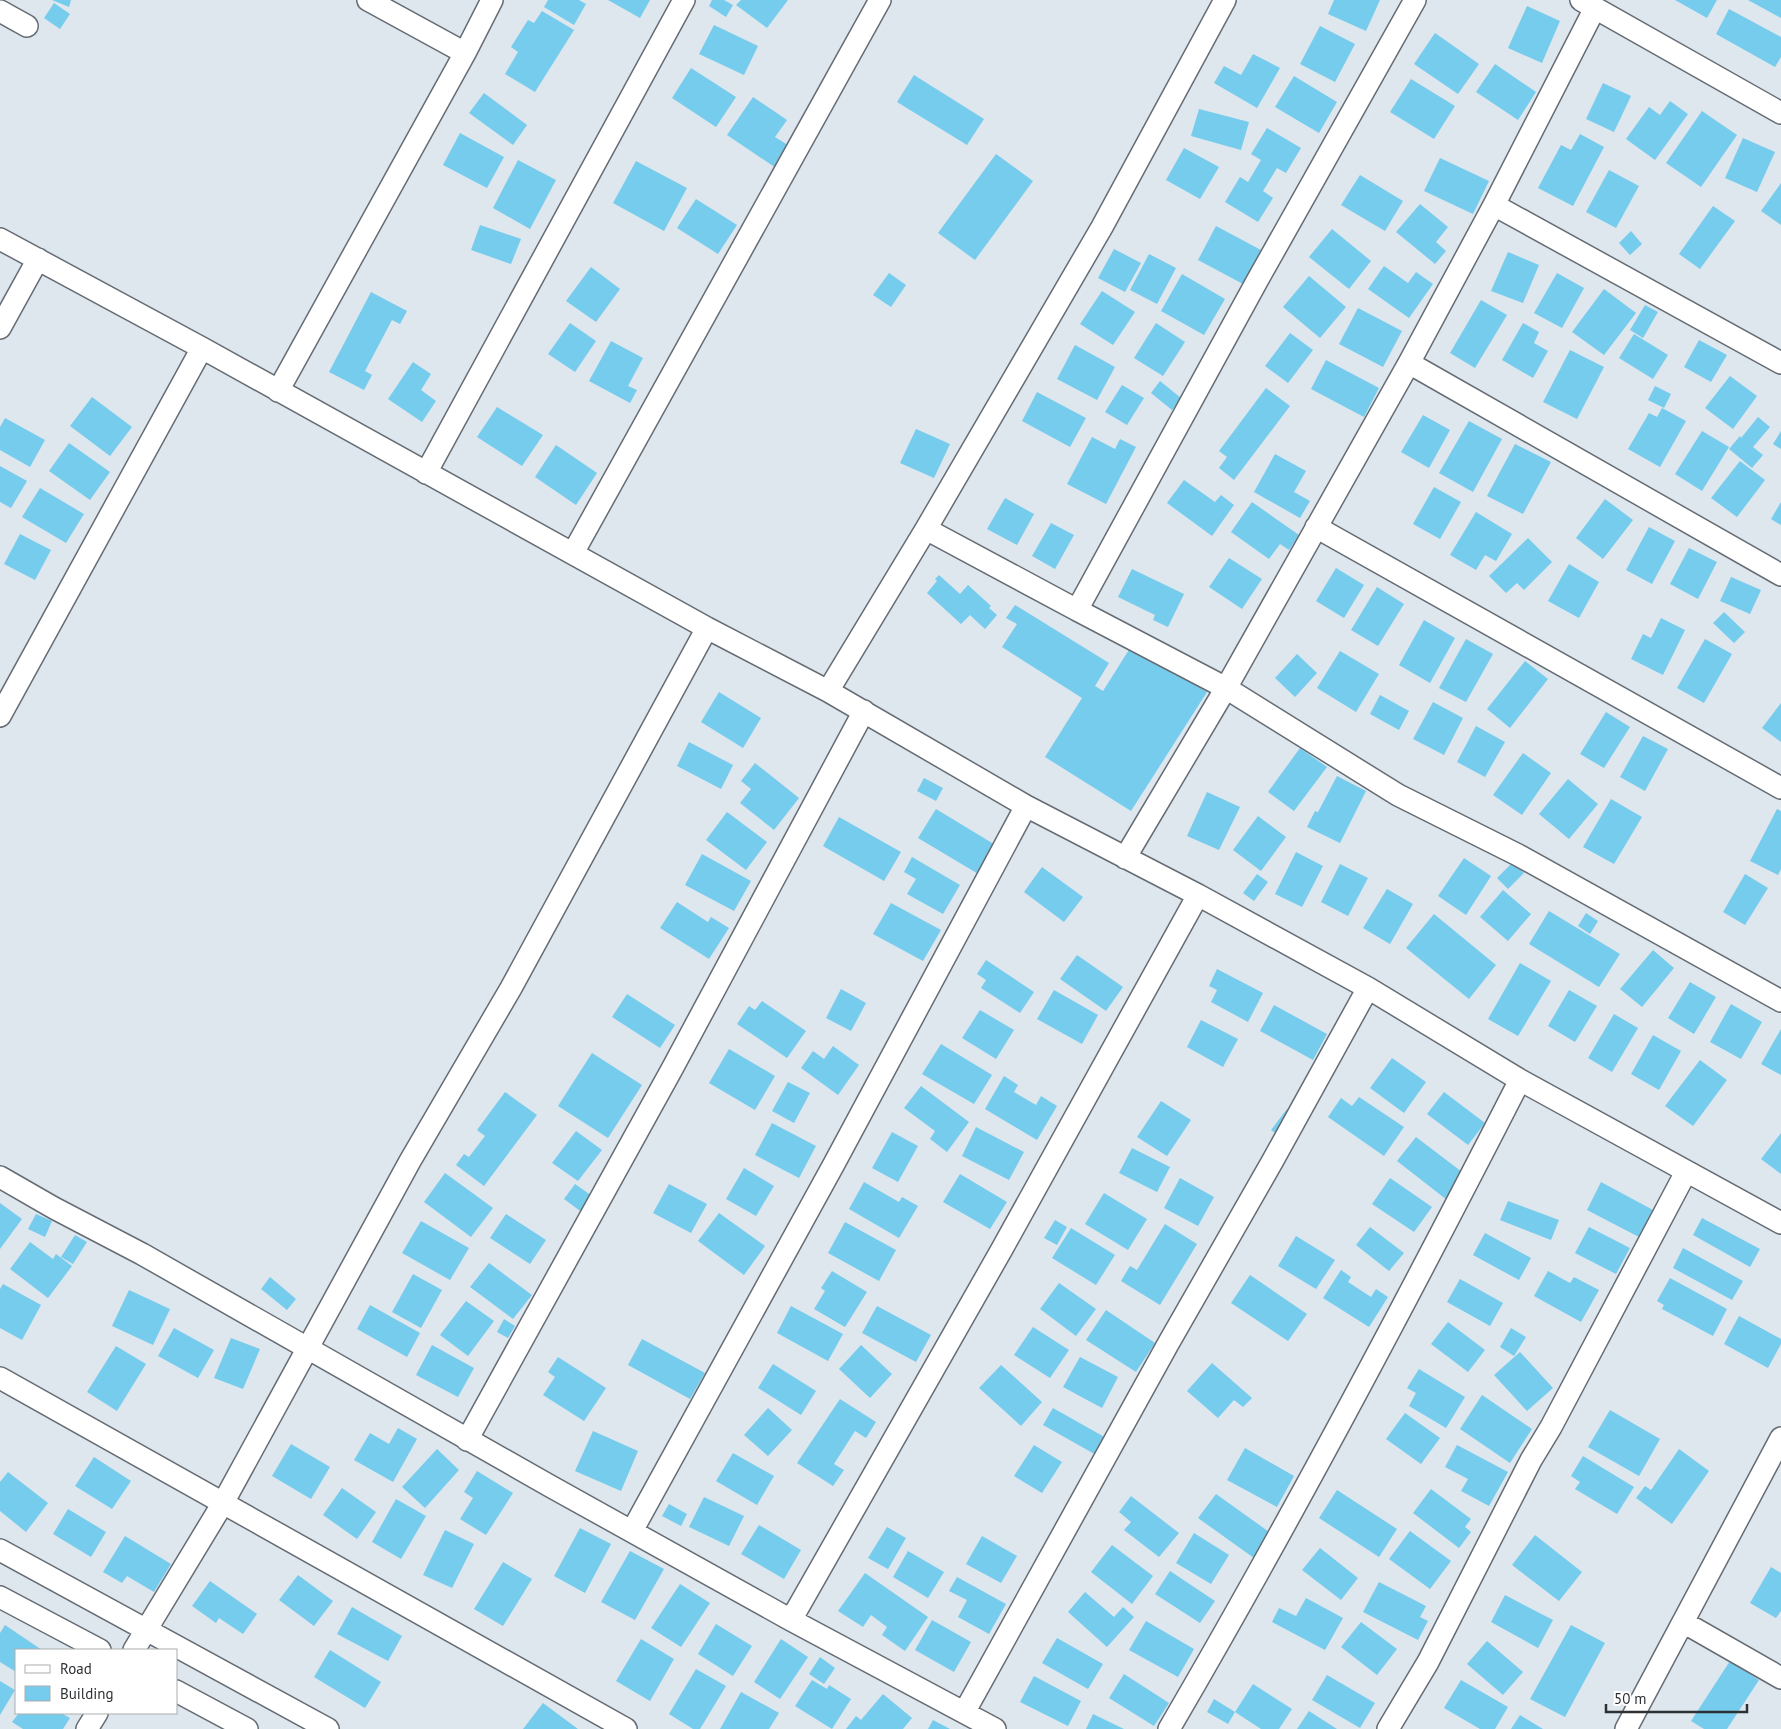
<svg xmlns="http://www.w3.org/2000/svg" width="1781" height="1729" viewBox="0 0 1781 1729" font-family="'PT Sans',sans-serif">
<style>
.building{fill:#76ccec}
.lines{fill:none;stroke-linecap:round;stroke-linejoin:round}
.minor-casing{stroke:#656c73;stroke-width:24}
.minor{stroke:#fff;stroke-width:21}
</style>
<rect width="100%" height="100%" fill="#dee6ee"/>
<path class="building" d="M52 0H71L69 7Z
M548 0H579L586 4 574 25 544 7Z
M608 0H650L640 18Z
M712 0H724L733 5 726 17 709 6Z
M741 0H788L767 28 736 5Z
M1334 0H1380L1366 31 1328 14Z
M1675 0H1717L1707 18Z
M1748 0H1781V18Z
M54 3 70 14 60 29 44 18Z
M1527 6 1560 21 1542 63 1508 48Z
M1729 9 1781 37V57L1775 67 1716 34Z
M542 11 574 30 535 92 505 74 518 52 511 47 528 20 534 23Z
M714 25 758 46 744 75 699 54Z
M1320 26 1355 44 1335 82 1300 64Z
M1435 33 1479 64 1458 94 1414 64Z
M1253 54 1280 68 1257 108 1214 83 1224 66 1241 75Z
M1495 64 1536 92 1518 120 1476 92Z
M691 68 736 97 716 127 672 98Z
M914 75 984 119 967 145 897 102Z
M1294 76 1337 102 1319 133 1275 107Z
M1411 79 1455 106 1434 139 1390 112Z
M1603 83 1631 96 1614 132 1586 119Z
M484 93 527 125 513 145 469 113Z
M753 97 787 120 775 137 791 147 776 168 727 135Z
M1670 101 1688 114 1655 160 1626 139 1649 107 1660 115Z
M1199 109 1249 122 1241 150 1191 136Z
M1702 111 1737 135 1701 187 1666 163Z
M1267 128 1301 148 1286 173 1277 168 1263 191 1273 198 1258 222 1225 202 1240 177 1248 182 1261 160 1251 154Z
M460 133 504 157 487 188 443 165Z
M1580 134 1604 147 1573 206 1538 188 1561 145 1571 150Z
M1743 138 1775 152 1757 192 1725 178Z
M1184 148 1219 167 1200 199 1166 180Z
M996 154 1033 181 975 260 938 233Z
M1440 158 1489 181 1473 214 1424 191Z
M518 160 556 180 530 229 493 208Z
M636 161 687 188 664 231 613 203Z
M1609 170 1639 186 1616 228 1586 212Z
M1360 175 1403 201 1385 231 1341 205Z
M1781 183V225L1761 211Z
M696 199 737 225 718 254 677 228Z
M1420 204 1448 227 1436 242 1446 251 1435 264 1396 232Z
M1713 206 1735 221 1700 269 1679 254Z
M480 225 521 239 511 264 471 250Z
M1216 226 1261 250 1243 284 1198 260Z
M1332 229 1371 261 1349 289 1309 257Z
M1631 231 1642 244 1630 255 1619 243Z
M1114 249 1141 263 1125 292 1098 278Z
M1508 252 1539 265 1523 303 1491 291Z
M1149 254 1176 268 1157 304 1130 290Z
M1384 266 1408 283 1416 272 1433 284 1409 318 1368 289Z
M591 267 620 289 596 322 566 301Z
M889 273 906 285 891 307 873 295Z
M1557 273 1584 288 1562 328 1534 313Z
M1182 274 1225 299 1204 335 1161 311Z
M1309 276 1346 307 1320 338 1283 307Z
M1604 289 1636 313 1604 355 1572 332Z
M1102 291 1135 312 1113 345 1080 324Z
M371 292 407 311 400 324 392 320 365 371 372 375 364 390 329 372Z
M1481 300 1507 315 1475 368 1450 353Z
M1645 305 1658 312 1643 338 1630 330Z
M1358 308 1402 331 1383 367 1339 344Z
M570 323 596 341 575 372 548 354Z
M1156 323 1185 342 1163 376 1134 358Z
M1523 323 1539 332 1534 343 1548 351 1533 378 1502 360Z
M1290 333 1313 350 1288 383 1265 366Z
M1634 334 1668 355 1653 379 1619 358Z
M1699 340 1727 355 1711 382 1684 367Z
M611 341 643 358 628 386 637 390 630 403 589 381Z
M1075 345 1115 367 1097 400 1057 379Z
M1570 350 1604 367 1577 419 1543 402Z
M1326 360 1379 388 1364 417 1311 389Z
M413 362 431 374 421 390 436 401 422 422 388 399Z
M1730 376 1757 396 1733 429 1705 408Z
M1160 381 1181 398 1172 410 1151 393Z
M1122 385 1144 398 1127 425 1105 412Z
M1655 386 1671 394 1664 408 1648 400Z
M1266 388 1290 406 1234 480 1219 468 1227 457 1219 451Z
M1037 392 1086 418 1070 447 1022 421Z
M92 397 132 427 110 456 70 426Z
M497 407 543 435 522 466 477 437Z
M1662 408 1686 421 1660 467 1628 449 1649 413 1657 417Z
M1423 415 1450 430 1429 468 1401 452Z
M1758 417 1770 427 1753 447 1763 455 1752 468 1729 449 1740 436 1741 438Z
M5 418 45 440 30 467 0 450V427Z
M1469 421 1502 439 1473 492 1439 473Z
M916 429 950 444 934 478 900 463Z
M1702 431 1729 447 1702 491 1675 474Z
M1781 431V449L1773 444Z
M1092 437 1115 449 1120 439 1136 447 1106 504 1067 484Z
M69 443 110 472 90 500 49 471Z
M1515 444 1551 462 1523 514 1487 496Z
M556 445 597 473 576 505 535 477Z
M1275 454 1306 471 1294 492 1310 501 1300 518 1254 492Z
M1740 461 1765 480 1737 517 1711 498Z
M0 466 27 481 11 508 0 502Z
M1184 480 1215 502 1221 495 1234 505 1212 536 1167 503Z
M1434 487 1461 502 1440 539 1413 524Z
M40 488 84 514 66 543 22 517Z
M1005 498 1034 514 1017 545 987 529Z
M1605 499 1633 520 1603 559 1576 538Z
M1252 502 1299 535 1289 550 1280 544 1269 559 1231 532Z
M1781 502V525L1771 519Z
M1476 512 1512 534 1496 561 1485 555 1476 570 1450 555Z
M1051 523 1074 535 1055 569 1032 556Z
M1649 527 1675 541 1652 584 1626 570Z
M20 534 51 550 35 580 4 564Z
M1528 538 1552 562 1524 590 1517 583 1506 593 1489 576Z
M1689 548 1717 562 1698 599 1670 584Z
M1229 558 1262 579 1242 609 1209 587Z
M1569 564 1599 582 1579 618 1548 601Z
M1336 568 1364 585 1344 618 1316 601Z
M1132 569 1184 594 1168 627 1153 620 1155 615 1118 597Z
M939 575 960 594 968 585 991 606 989 608 997 615 985 629 970 615 961 624 927 593 937 581 935 579Z
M1731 577 1761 590 1750 614 1720 601Z
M1377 587 1404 604 1378 646 1351 630Z
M1015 605 1109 663 1095 686 1103 691 1132 645 1207 692 1131 811 1045 757 1082 698 1002 647 1017 624 1006 618Z
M1724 612 1745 632 1734 643 1713 623Z
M1661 618 1685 630 1663 675 1631 659 1643 634 1651 638Z
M1424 620 1455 638 1430 683 1399 665Z
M1466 639 1493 654 1466 702 1439 688Z
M1705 639 1732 654 1704 703 1677 688Z
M1340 651 1379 674 1356 712 1317 688Z
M1297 654 1317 673 1295 697 1275 678Z
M1525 661 1548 679 1510 728 1487 709Z
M719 692 761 718 743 748 701 722Z
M1380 695 1409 711 1399 730 1370 714Z
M1433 702 1463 718 1444 755 1413 739Z
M1781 703V742L1762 728Z
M1606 712 1630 727 1604 768 1580 754Z
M1476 726 1505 742 1485 777 1457 762Z
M1643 736 1668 749 1645 791 1620 777Z
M689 742 733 765 721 789 677 766Z
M1300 748 1327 767 1294 811 1268 792Z
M1523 753 1551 773 1522 815 1493 795Z
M755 763 799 798 774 830 740 803 751 789 741 781Z
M1337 776 1366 791 1340 843 1307 827 1315 811 1318 812Z
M924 778 943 788 936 801 917 791Z
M1568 779 1598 804 1569 839 1539 814Z
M1207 792 1240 807 1219 850 1187 836Z
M1611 799 1642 817 1614 864 1583 847Z
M936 809 997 846 980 875 918 838Z
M1777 809 1781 811V869L1778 875 1750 861Z
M727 812 767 842 746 870 706 840Z
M1258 816 1286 837 1261 871 1233 850Z
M839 817 901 852 884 881 823 846Z
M1296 852 1323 866 1302 907 1275 894Z
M702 854 751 881 734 911 685 885Z
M912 857 960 885 943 914 907 894 916 879 904 872Z
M1464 858 1491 876 1466 915 1438 896Z
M1513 862 1524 873 1508 889 1497 878Z
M1340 864 1368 878 1348 916 1321 902Z
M1042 867 1083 897 1064 922 1024 892Z
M1257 874 1268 882 1254 901 1243 893Z
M1745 874 1768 888 1745 925 1723 912Z
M1387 889 1413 904 1390 944 1363 928Z
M1503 890 1531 914 1508 941 1480 917Z
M677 902 708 922 711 917 729 928 709 959 660 928Z
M891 903 941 930 923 961 873 934Z
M1549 911 1620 954 1599 987 1529 944Z
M1586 913 1598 921 1590 934 1578 926Z
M1434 914 1496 965 1469 999 1406 948Z
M1653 950 1674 968 1642 1007 1620 989Z
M1077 955 1123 987 1106 1011 1060 979Z
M986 960 1034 992 1020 1013 981 988 986 980 977 974Z
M1520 963 1551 981 1518 1036 1488 1019Z
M1217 969 1263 993 1248 1022 1211 1002 1217 990 1209 986Z
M1690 982 1716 997 1694 1034 1668 1018Z
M841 989 866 1003 851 1031 826 1018Z
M1054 990 1098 1015 1082 1044 1037 1019Z
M1569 990 1597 1006 1575 1042 1548 1026Z
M627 994 675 1025 660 1048 612 1017Z
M762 1001 806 1031 787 1058 737 1024 749 1006 755 1010Z
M1731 1004 1762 1022 1741 1059 1710 1042Z
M1274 1005 1327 1034 1313 1060 1260 1031Z
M980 1010 1014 1030 996 1059 962 1038Z
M1614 1014 1638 1028 1612 1072 1588 1058Z
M1201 1020 1238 1039 1223 1067 1187 1047Z
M1781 1029V1075L1761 1064Z
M1653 1035 1681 1051 1659 1090 1631 1074Z
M941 1044 992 1075 974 1104 922 1074Z
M833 1046 859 1065 838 1095 801 1068 813 1051 824 1059Z
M729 1049 775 1076 755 1110 709 1083Z
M592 1053 642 1085 608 1138 558 1106Z
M1392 1058 1426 1082 1404 1113 1370 1088Z
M1700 1060 1727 1080 1693 1126 1665 1106Z
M1004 1076 1018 1085 1014 1092 1036 1105 1041 1096 1057 1106 1037 1140 985 1109Z
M788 1082 810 1093 794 1123 772 1111Z
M921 1086 969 1122 947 1152 930 1139 935 1131 904 1108Z
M505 1092 537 1115 484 1186 456 1165 464 1154 469 1157 485 1136 477 1130Z
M1444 1092 1485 1123 1468 1145 1427 1114Z
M1359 1097 1404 1127 1384 1156 1328 1117 1341 1098 1352 1106Z
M1161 1101 1191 1120 1167 1156 1137 1137Z
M1287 1109 1297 1117 1282 1138 1271 1130Z
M772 1123 816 1146 799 1178 755 1155Z
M976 1127 1024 1152 1009 1180 962 1156Z
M576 1131 602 1150 578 1181 552 1163Z
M892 1132 918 1146 898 1182 872 1168Z
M1781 1133V1174L1761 1159Z
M1416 1137 1466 1175 1447 1200 1397 1161Z
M1132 1148 1170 1167 1157 1192 1119 1173Z
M744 1168 774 1186 756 1216 726 1199Z
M445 1173 493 1208 471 1237 424 1202Z
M960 1174 1007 1202 990 1229 943 1202Z
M1180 1178 1214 1197 1198 1226 1164 1208Z
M1390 1178 1432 1207 1414 1232 1372 1204Z
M864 1182 899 1202 902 1197 918 1206 899 1238 849 1209Z
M1601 1182 1653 1210 1639 1237 1587 1210Z
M575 1184 595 1198 583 1213 564 1199Z
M669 1184 707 1204 691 1233 653 1213Z
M1104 1193 1147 1219 1128 1250 1085 1224Z
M1508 1201 1559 1220 1551 1240 1500 1220Z
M0 1203 22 1219 0 1249Z
M719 1213 765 1246 744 1275 698 1241Z
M36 1214 52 1221 45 1237 28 1229Z
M506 1214 546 1240 530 1264 490 1238Z
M1702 1218 1760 1249 1750 1267 1693 1235Z
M1055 1220 1067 1227 1057 1245 1044 1238Z
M421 1221 469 1248 450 1280 402 1253Z
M845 1222 896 1250 879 1281 828 1253Z
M1165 1224 1197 1244 1160 1305 1121 1281 1130 1266 1137 1270Z
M1370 1227 1404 1253 1389 1271 1356 1245Z
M1589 1227 1630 1248 1616 1274 1575 1253Z
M1071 1228 1115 1255 1096 1285 1052 1258Z
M1485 1233 1531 1258 1519 1280 1473 1255Z
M75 1235 87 1242 73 1264 61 1257Z
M1296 1236 1335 1260 1316 1289 1278 1266Z
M30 1242 53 1259 56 1254 72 1266 48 1298 10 1269Z
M1683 1248 1743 1281 1732 1300 1673 1268Z
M489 1263 532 1295 513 1319 470 1287Z
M1341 1270 1351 1277 1348 1282 1371 1297 1376 1289 1388 1297 1369 1327 1323 1298Z
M832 1271 867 1292 845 1327 814 1309 825 1291 821 1288Z
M1548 1271 1570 1283 1574 1277 1599 1290 1581 1322 1534 1296Z
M413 1274 442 1290 421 1328 392 1312Z
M1250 1275 1307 1314 1288 1341 1231 1303Z
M270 1277 296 1299 287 1310 261 1289Z
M1670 1278 1727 1309 1713 1336 1662 1309 1664 1305 1657 1301Z
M1460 1279 1503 1303 1490 1326 1447 1302Z
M1059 1283 1096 1309 1076 1336 1040 1309Z
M3 1284 41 1305 22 1340 0 1328V1289Z
M129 1290 170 1309 153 1345 112 1326Z
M466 1301 494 1321 468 1356 440 1335Z
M370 1305 420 1333 407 1357 357 1329Z
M791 1306 843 1334 828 1361 777 1333Z
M877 1306 931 1335 916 1362 862 1333Z
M1106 1310 1155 1343 1136 1372 1086 1340Z
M1739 1316 1781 1339V1344L1768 1368 1724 1344Z
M504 1319 515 1326 508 1338 497 1332Z
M1448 1322 1485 1350 1468 1372 1431 1344Z
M1033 1327 1069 1350 1050 1378 1014 1355Z
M174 1328 214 1350 198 1378 158 1356Z
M1511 1328 1526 1337 1514 1356 1500 1347Z
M231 1338 260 1349 243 1389 214 1378Z
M642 1339 705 1373 690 1399 628 1365Z
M432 1345 474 1368 458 1397 416 1375Z
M861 1345 892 1374 870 1398 839 1369Z
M116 1346 146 1364 117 1411 87 1392Z
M1520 1352 1553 1388 1527 1411 1494 1375Z
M558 1357 606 1388 584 1421 543 1395 555 1377 548 1372Z
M1080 1357 1118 1377 1102 1408 1063 1387Z
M1212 1363 1252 1398 1243 1407 1234 1400 1218 1418 1187 1391Z
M773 1364 816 1391 801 1415 758 1388Z
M1001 1365 1042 1402 1021 1426 979 1388Z
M1419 1369 1465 1397 1446 1428 1409 1406 1416 1393 1407 1388Z
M1482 1395 1532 1429 1510 1463 1460 1429Z
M840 1399 876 1422 866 1438 855 1431 834 1464 844 1470 833 1486 797 1463Z
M768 1408 792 1430 768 1456 744 1435Z
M1053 1408 1108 1439 1098 1456 1043 1425Z
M1610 1410 1660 1439 1639 1476 1588 1447Z
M1405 1413 1440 1438 1421 1464 1386 1439Z
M398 1428 417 1439 393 1482 354 1460 370 1433 389 1444Z
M593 1431 638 1451 621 1491 575 1471Z
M291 1444 330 1467 311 1499 272 1476Z
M1034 1445 1062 1462 1042 1493 1014 1476Z
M1457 1445 1508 1472 1489 1506 1461 1491 1468 1479 1445 1467Z
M1245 1448 1294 1476 1277 1507 1227 1480Z
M437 1449 459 1470 425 1508 402 1487Z
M1679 1449 1709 1471 1672 1524 1636 1498 1645 1486 1651 1490Z
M733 1453 774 1476 757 1505 716 1481Z
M1583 1456 1634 1487 1617 1514 1575 1489 1580 1482 1571 1476Z
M94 1457 131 1481 112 1509 75 1486Z
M477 1471 513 1493 486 1535 460 1519 473 1498 464 1492Z
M8 1472 48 1503 26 1532 0 1511V1482Z
M342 1488 376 1512 357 1539 323 1515Z
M1431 1489 1471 1519 1465 1527 1471 1532 1459 1548 1413 1513Z
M1337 1490 1397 1529 1379 1557 1319 1518Z
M1216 1494 1272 1534 1254 1558 1198 1518Z
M1131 1496 1179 1533 1159 1557 1124 1530 1131 1522 1119 1512Z
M704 1497 744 1516 729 1546 689 1527Z
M396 1499 426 1516 401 1559 372 1542Z
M669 1504 687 1514 681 1526 662 1516Z
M68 1509 106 1532 91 1557 53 1534Z
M759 1525 801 1550 784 1579 741 1554Z
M887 1527 906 1538 888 1569 868 1558Z
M580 1528 611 1544 585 1593 554 1576Z
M445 1530 474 1544 452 1588 423 1575Z
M1410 1531 1451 1561 1430 1589 1389 1559Z
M1194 1533 1229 1555 1211 1584 1176 1563Z
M1535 1535 1582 1572 1559 1601 1512 1565Z
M125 1536 171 1564 154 1592 127 1576 122 1583 103 1572Z
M982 1536 1017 1556 1001 1583 966 1564Z
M1112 1545 1153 1576 1132 1604 1091 1572Z
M1320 1548 1358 1578 1341 1600 1302 1570Z
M630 1551 664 1569 635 1620 601 1602Z
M908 1551 944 1572 928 1598 893 1577Z
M503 1562 532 1579 503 1626 474 1609Z
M1771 1567 1781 1573V1611L1776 1618 1750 1603Z
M1170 1571 1215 1601 1200 1623 1155 1594Z
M865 1573 928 1617 905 1651 882 1635 887 1627 871 1615 863 1627 838 1611Z
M298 1575 333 1601 314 1626 279 1600Z
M957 1577 1006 1604 989 1634 958 1617 967 1600 949 1591Z
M210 1581 257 1614 243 1634 219 1618 216 1623 192 1606Z
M1379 1582 1426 1606 1420 1617 1428 1621 1418 1640 1363 1612Z
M680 1584 710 1603 681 1647 651 1628Z
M1085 1592 1114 1617 1123 1607 1134 1617 1107 1647 1068 1612Z
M1505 1595 1553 1620 1538 1648 1491 1622Z
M1306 1598 1343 1618 1325 1650 1272 1622 1279 1608 1296 1616Z
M352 1607 402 1636 388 1661 337 1634Z
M932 1620 971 1642 954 1672 915 1650Z
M1146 1621 1194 1649 1178 1677 1129 1650Z
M1361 1622 1397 1649 1377 1675 1341 1647Z
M716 1624 752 1646 733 1676 698 1654Z
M5 1625 42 1650H16V1672L0 1662V1633Z
M1571 1625 1605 1643 1565 1717 1530 1699Z
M1057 1638 1103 1664 1088 1689 1042 1663Z
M641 1639 674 1659 650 1701 616 1681Z
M781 1639 808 1657 780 1699 754 1682Z
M1487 1641 1523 1672 1503 1695 1467 1664Z
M330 1650 381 1682 365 1708 314 1677Z
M820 1657 835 1668 824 1684 809 1674Z
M1730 1661 1759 1680 1727 1729H1704L1691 1721Z
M696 1669 726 1686 700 1729H693L669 1714Z
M1124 1674 1169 1703 1154 1726 1109 1698Z
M1327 1675 1375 1703 1360 1728 1312 1700Z
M1034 1676 1081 1701 1068 1726 1020 1702Z
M812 1680 827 1689 829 1685 851 1699 832 1729 795 1706Z
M1461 1680 1508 1707 1495 1729H1480L1444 1708Z
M0 1681 15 1690 0 1715Z
M1253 1684 1292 1709 1279 1729H1261L1235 1712Z
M741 1692 779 1713 769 1729H720Z
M883 1694 912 1718 903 1729H846L856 1716 861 1720Z
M1214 1699 1235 1712 1228 1724 1207 1712Z
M543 1703 578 1729H523Z
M1309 1711 1337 1729H1297Z
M19 1713H61L70 1718 63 1729H23L12 1722Z
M1093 1714 1124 1729H1086Z
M1520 1715 1543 1729H1511Z
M933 1720 950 1729H928Z"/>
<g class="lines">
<g class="minor-casing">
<path id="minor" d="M368 0 465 53
M1581 0 1781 113
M0 11 27 26
M1494 205 1781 363
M0 239 202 348 707 628 828 691 1026 806 1198 895 1368 988 1520 1080 1781 1223
M0 328 38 259
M1409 363 1781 575
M278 391 465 53 492 0
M426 473 684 0
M1316 527 1781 788
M926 529 1077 610 1257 281 1415 0
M573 553 880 0
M1077 610 1226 688 1398 795 1518 855 1781 1001
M828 691 926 529 1102 227 1225 0
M0 716 202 348
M1125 858 1226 688 1409 363 1494 205 1595 8
M0 1177 54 1208 142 1254 550 1486 791 1620 995 1729
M0 1378 626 1729
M467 1440 672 1069 864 711
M632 1531 834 1164 1026 806
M0 1550 328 1729
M0 1597 100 1650
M791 1620 1002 1249 1198 895
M1683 1622 1781 1678
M134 1650 223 1503 410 1161 511 988 707 628
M176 1691 247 1729
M965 1711 1168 1344 1272 1162 1368 988
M87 1729 97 1713
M1169 1729C1293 1517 1408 1299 1520 1080
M1388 1729 1428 1662 1531 1460 1551 1427 1686 1172
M1626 1729 1781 1438"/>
</g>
<use href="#minor" class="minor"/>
</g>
<rect x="15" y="1649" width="162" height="65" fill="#ffffff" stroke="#abadae"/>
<rect x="25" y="1665" width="25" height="8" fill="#ffffff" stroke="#abadae"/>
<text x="60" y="1674" font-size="15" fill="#2e3134">Road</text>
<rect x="25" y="1686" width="25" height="15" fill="#76ccec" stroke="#abadae"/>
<text x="60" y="1699" font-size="15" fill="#2e3134">Building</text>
<path d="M1606 1704v8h141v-8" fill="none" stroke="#2e3134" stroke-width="2.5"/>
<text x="1614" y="1704" font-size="15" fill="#2e3134" stroke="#ffffff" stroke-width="4" paint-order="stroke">50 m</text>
</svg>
